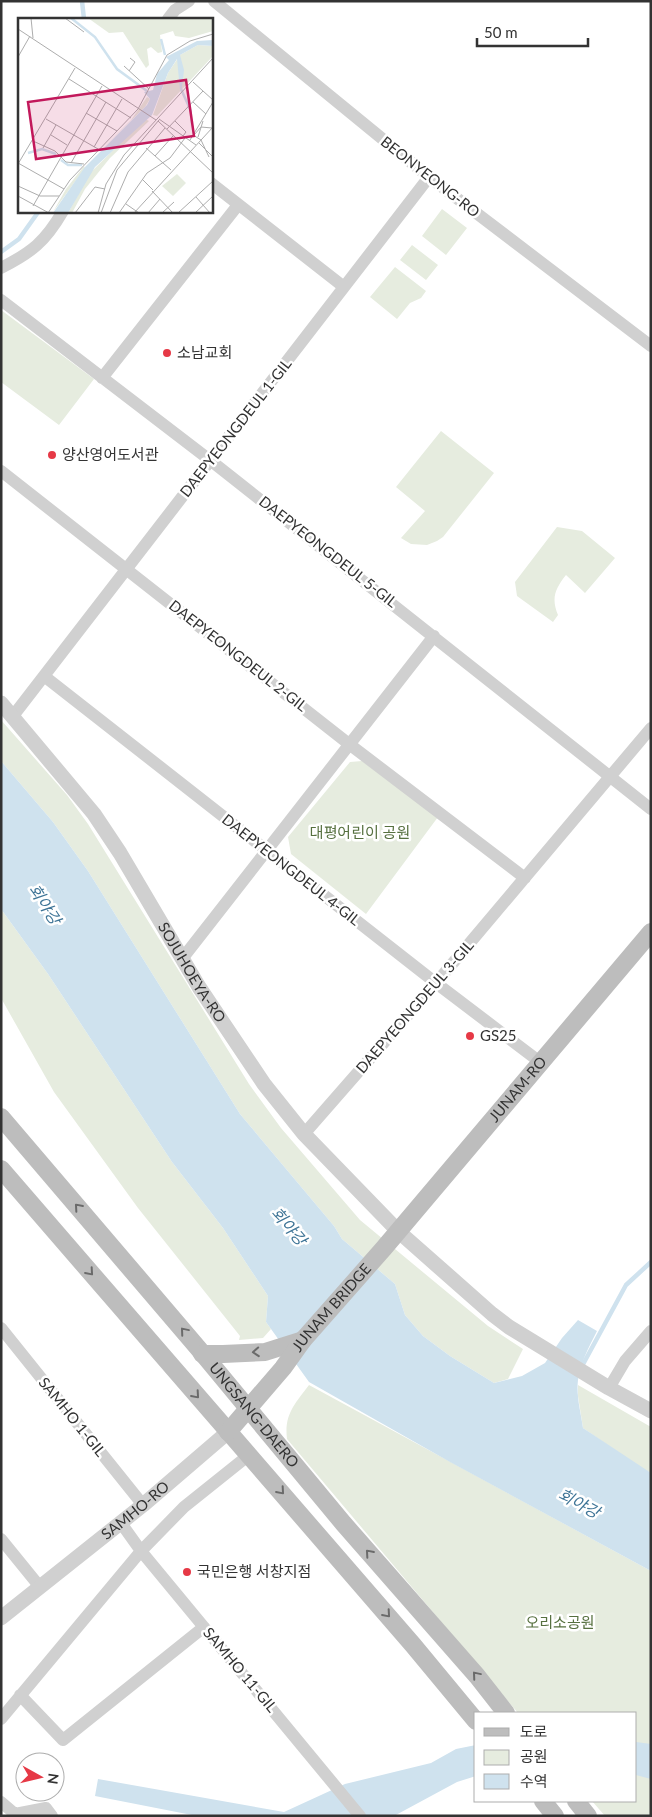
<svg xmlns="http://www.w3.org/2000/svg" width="652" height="1817" viewBox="0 0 652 1817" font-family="Lato,'Noto Sans KR',sans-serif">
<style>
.green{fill:#e6ecdf}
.water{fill:#cfe2ee}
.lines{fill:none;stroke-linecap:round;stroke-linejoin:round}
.stream{stroke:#cfe2ee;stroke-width:4.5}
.minor{stroke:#d0d0d0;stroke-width:12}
.tertiary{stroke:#d0d0d0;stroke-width:15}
.secondary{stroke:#bdbdbd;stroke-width:18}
.oneway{stroke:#6a6a6a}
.poi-dot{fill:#e63946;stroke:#fff;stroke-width:2}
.labels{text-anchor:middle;stroke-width:5;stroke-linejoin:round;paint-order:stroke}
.street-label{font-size:15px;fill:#333;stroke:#fff}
.poi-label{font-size:15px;fill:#333;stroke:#fff;text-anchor:start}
.park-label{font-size:15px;fill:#56703f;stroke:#fff}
.water-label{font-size:16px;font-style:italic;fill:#3f7597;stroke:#fff}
.inset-river{fill:none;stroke:#cfe2ee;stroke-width:2.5}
.inset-road{fill:none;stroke:#adadad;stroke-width:1}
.view{fill:#c2185b;fill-opacity:0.15;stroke:#c2185b;stroke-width:2.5}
.inset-edge{fill:none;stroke:#333;stroke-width:2.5}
</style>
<rect width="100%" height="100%" fill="#fff"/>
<path class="green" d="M442 209 467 228 446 255 422 236Z
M412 245 438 265 426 280 400 260Z
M395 267 426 291 421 298 410 303 397 319 370 297Z
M1 310 94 379 59 425 1 382Z
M441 431 494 473 443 537 437 541 427 545 411 544 401 538 425 511 396 487Z
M557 527 582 531 615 558 585 593 566 575C555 589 551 598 558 615L553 622 517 596 515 582Z
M1 720 67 795 88 824 249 1084 281 1128 360 1220 488 1326 523 1349 508 1379 494 1383 450 1356 423 1336 405 1315 395 1284 342 1239 334 1226 240 1114 88 871 53 822 1 761Z
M362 761 438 817 366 914 291 854 288 837 350 762Z
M1 909 48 974 172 1162 223 1228 268 1296 266 1322 271 1329 263 1338 239 1340 240 1336 138 1208 54 1092 1 998Z
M309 1385 651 1571V1816H605L592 1801H636V1713H518L287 1439C284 1414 295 1404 309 1385Z
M578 1385 651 1427V1473L641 1468 583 1428 578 1396Z"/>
<path class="water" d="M1 761 53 822 88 871 240 1114 334 1226 342 1239 395 1284 405 1315 423 1336 450 1356 494 1383 522 1376 545 1363 562 1338 578 1320 597 1331C589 1347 580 1363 578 1380 576 1396 581 1413 583 1428L651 1473V1571L450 1462 309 1382 266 1322 268 1296 223 1228 172 1162 48 974 1 909Z
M636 1742 651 1744V1779L636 1775Z
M476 1745V1776L457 1782 394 1816H197L95 1796 98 1779 284 1812 345 1784 431 1763 456 1749Z"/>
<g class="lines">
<path class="stream" d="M82 1 84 19
M1 252 19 239 39 211
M581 1368 626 1285 651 1262"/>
<path class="minor" d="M214 1 429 177 651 346
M168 19 175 10 189 1
M211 183 344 287
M1 268C32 252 45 242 63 211
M1 300 215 464 651 809
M102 378 238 205
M1 471 349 744 525 878
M44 676 436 983 540 1062
M13 716 429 177
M182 959 434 636
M304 1134 436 983 651 728
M1 1328 143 1505
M609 1388 625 1361 651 1331
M121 1523 141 1551 360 1816
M1 1539 40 1587
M20 1695 63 1740 204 1627
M1 1719 141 1551 184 1507 249 1455
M1 1802 15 1814 46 1808 52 1816"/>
<g class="tertiary">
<path id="s1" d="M1 703 94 814 120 853 199 987 264 1084 304 1134 398 1231 492 1314 509 1327 609 1388 651 1411"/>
<path id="s2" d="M1 1618 143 1505 228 1432"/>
</g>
<g class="secondary">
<path id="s3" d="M1 1117 198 1348 343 1523 477 1676 506 1713"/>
<path d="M1 1169 413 1645 476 1721"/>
<path d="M202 1354H223L265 1352 303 1340"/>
<path id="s4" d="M228 1432 283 1368 303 1340 384 1248 651 932"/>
<path d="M543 1801 555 1816"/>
<path d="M576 1801 588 1816"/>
</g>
</g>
<defs><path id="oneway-chevron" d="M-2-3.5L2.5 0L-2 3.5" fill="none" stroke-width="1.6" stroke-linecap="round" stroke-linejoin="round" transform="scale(1.25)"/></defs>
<g class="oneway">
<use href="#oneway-chevron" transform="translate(78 1207) rotate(-131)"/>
<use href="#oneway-chevron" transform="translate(90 1272) rotate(49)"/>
<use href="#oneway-chevron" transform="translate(184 1331) rotate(-130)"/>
<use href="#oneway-chevron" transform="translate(256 1352) rotate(176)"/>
<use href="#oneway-chevron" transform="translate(196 1395) rotate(49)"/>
<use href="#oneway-chevron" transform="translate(281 1491) rotate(49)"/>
<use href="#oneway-chevron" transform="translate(369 1553) rotate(-131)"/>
<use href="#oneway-chevron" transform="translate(387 1614) rotate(49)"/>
<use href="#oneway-chevron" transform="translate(476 1675) rotate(-130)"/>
</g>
<g class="poi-dot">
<circle cx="167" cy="353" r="5"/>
<circle cx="52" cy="455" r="5"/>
<circle cx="470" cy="1036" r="5"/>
<circle cx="187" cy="1572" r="5"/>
</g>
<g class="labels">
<g class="street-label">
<text transform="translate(430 177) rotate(38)" y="5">BEONYEONG-RO</text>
<text transform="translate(236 428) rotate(-52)" y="5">DAEPYEONGDEUL 1-GIL</text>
<text transform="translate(328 552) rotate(38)" y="5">DAEPYEONGDEUL 5-GIL</text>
<text transform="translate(238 656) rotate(38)" y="5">DAEPYEONGDEUL 2-GIL</text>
<text transform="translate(291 870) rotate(38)" y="5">DAEPYEONGDEUL 4-GIL</text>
<text dy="5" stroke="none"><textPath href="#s1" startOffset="331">SOJUHOEYA-RO</textPath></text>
<text transform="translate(415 1007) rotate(-49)" y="5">DAEPYEONGDEUL 3-GIL</text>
<text dy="5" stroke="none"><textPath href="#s4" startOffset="449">JUNAM-RO</textPath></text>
<text dy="5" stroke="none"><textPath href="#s4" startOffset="162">JUNAM BRIDGE</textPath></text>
<text dy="5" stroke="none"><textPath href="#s3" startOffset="391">UNGSANG-DAERO</textPath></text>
<text transform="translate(72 1417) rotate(51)" y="5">SAMHO 1-GIL</text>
<text dy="5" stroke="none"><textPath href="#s2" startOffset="172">SAMHO-RO</textPath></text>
<text transform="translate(240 1670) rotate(50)" y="5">SAMHO 11-GIL</text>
</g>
<g class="poi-label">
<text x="177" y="358">소남교회</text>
<text x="62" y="460">양산영어도서관</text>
<text x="480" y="1041">GS25</text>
<text x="197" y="1577">국민은행 서창지점</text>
</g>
<g class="park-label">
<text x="360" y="838">대평어린이 공원</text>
<text x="560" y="1628">오리소공원</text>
</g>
<g class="water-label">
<text transform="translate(45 904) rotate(57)" y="6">회야강</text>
<text transform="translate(289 1226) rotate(49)" y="6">회야강</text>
<text transform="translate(579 1503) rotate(28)" y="6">회야강</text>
</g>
</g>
<g transform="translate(18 18)">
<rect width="195" height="195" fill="#fff"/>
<path d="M70 0H195V13L171 20 157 18 155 13 142 17 144 34 140 35 133 29 129 31 131 47 128 50 105 14 91 15ZM180 27 195 28V38L139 98 135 97 150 55 162 37ZM129 79 132 81 127 89 67 147 113 102ZM127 101 131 103 92 140 67 171 54 195H50L72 155ZM66 148 67 150 35 194 48 171ZM159 156 168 165 155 178 144 168Z" fill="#e6ecdf"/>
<path d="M195 22V28L180 27 162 37 166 52 164 70 174 93 173 110 172 94 162 72 159 41 150 55 134 97 77 149 50 195H35L67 149 129 87 132 81 126 74 135 72 139 56 151 42 148 39 179 23Z" fill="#cfe2ee"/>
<path class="inset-river" d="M53 0 77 19 99 51 129 73M143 21 147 37M10 135 24 131 38 136M43 142 50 147H64"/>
<path class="inset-road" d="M13 0 15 20M47 0 66 14M0 11 138 102M0 39 12 18M106 48 131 71M111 53 117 44 112 40M51 61 113 100M175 64 195 82M175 84 188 96M68 95 99 113M28 101 80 131M141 101 178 127M140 103 195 155M157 103 168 114 165 118M149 111 185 73M33 117 49 127M175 117 183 122 191 139M176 117 183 109 194 110M180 119 185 103M172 122 195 84M15 123 37 133 48 144 66 146M181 125 195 139M76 129 104 81M25 130 38 107M128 130 153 152M137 138 155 118M0 145 46 171M53 145 88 84M0 146 57 50M124 161 135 172M0 168 22 178H41M134 173 155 195M0 178 31 195M178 179 192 195M108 186 121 195M15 188 84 68M30 195 52 162 120 91 149 37 172 23 195 16M57 195 77 169 87 171M80 195 88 166 106 137 195 40M83 195 99 152 141 102M92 195 110 154 147 110M101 195 129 155 152 140 167 120M116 195 195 109M130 195 142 181M144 195 156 184M160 195 195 163M177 195 195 178"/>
<path class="view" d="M168 62 176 118 18 141 10 84Z"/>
<rect width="195" height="195" class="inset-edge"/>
</g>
<rect width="652" height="1817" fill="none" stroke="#333333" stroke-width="5"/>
<rect x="474" y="1712" width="162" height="90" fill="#ffffff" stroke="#adadad"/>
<rect x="484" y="1728" width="25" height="8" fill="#bdbdbd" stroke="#adadad"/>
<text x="520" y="1737" font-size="15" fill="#333333">도로</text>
<rect x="484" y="1750" width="25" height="15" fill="#e6ecdf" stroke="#adadad"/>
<text x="520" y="1762" font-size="15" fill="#333333">공원</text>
<rect x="484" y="1774" width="25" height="15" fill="#cfe2ee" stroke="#adadad"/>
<text x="520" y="1787" font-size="15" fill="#333333">수역</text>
<g transform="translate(40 1777) rotate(98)"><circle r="24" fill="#ffffff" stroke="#adadad"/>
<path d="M0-4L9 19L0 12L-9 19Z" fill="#e63946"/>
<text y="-8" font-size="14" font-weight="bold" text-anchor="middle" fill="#333333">N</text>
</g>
<path d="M477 38v8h111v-8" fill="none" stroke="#333333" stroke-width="2.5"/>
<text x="484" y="38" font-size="15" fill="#333333" stroke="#ffffff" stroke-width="4" paint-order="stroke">50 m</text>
</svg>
